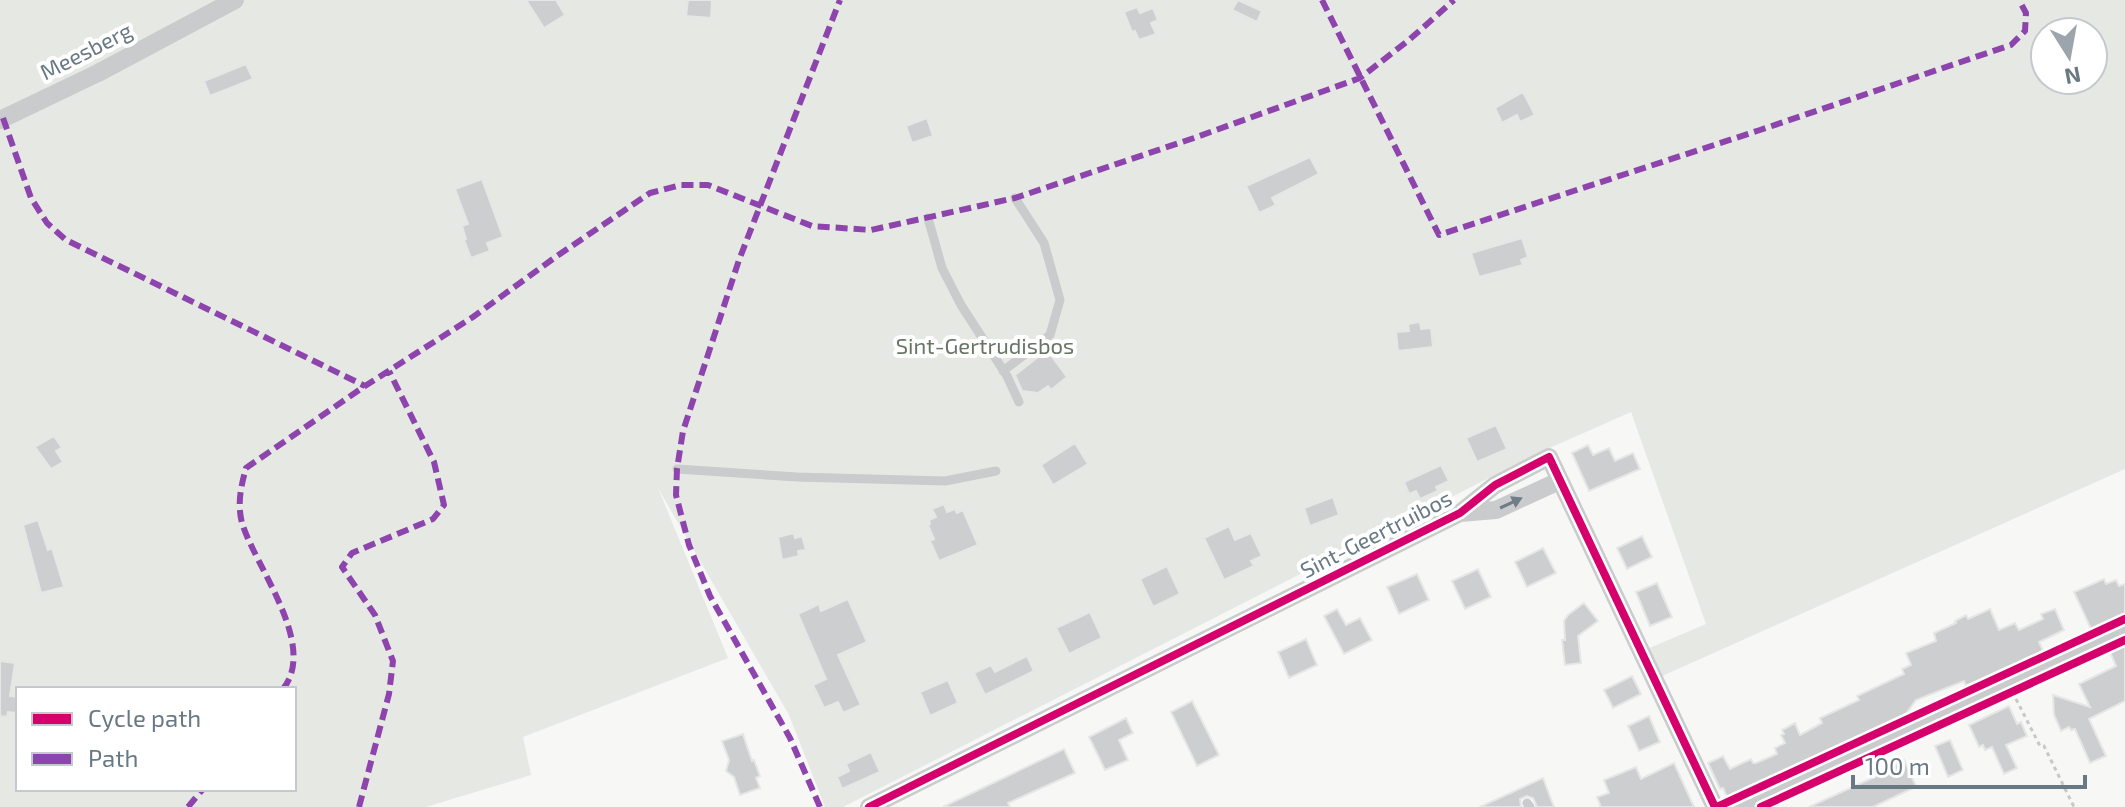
<svg xmlns="http://www.w3.org/2000/svg" width="2125" height="807" viewBox="0 0 2125 807" font-family="'Exo 2',sans-serif">
<style>
.green{fill:#e6e8e4;fill-rule:evenodd}
.building{fill:#cdcecf;stroke:#e6e6e6;stroke-width:2}
.lines{fill:none;stroke-linecap:round;stroke-linejoin:round}
.path{stroke:#c7c8c9;stroke-width:3;stroke-dasharray:4 4;stroke-linecap:butt}
.service{stroke:#c9cbcc;stroke-width:9}
.minor{stroke:#c9cbcc;stroke-width:18}
.tertiary{stroke:#c9cbcc;stroke-width:22}
.quiet{stroke:#8e44ad;stroke-width:6;stroke-dasharray:12 6;stroke-linecap:butt}
.cycleway-casing{stroke:#fff;stroke-width:13}
.cycleway{stroke:#d6006c;stroke-width:8}
.oneway{fill:#6e7d87}
.labels{text-anchor:middle;stroke-width:8;stroke-linejoin:round;paint-order:stroke}
.street-label{font-size:22px;fill:#697983;stroke:#fff}
.park-label{font-size:22px;fill:#677664;stroke:#fff}
</style>
<rect width="100%" height="100%" fill="#f7f7f6"/>
<path class="green" d="M0 0H2125V469L1660 677 1647 649 1706 624 1631 412 1536 454 843 807H825L789 715 658 488 728 658 523 737 531 775 426 807H0ZM2045 32H2093V80H2045ZM18 689H294V789H18Z"/>
<path class="building" d="M526 0H556L565 15 544 28Z
M688 0H712L711 18 686 16Z
M1238 0 1262 11 1257 22 1232 10Z
M1137 7 1140 13 1153 8 1158 20 1151 23 1156 34 1139 40 1135 31 1132 32 1124 12Z
M246 64 253 79 210 96 204 81Z
M1523 92 1535 115 1520 122 1517 115 1502 123 1495 108Z
M927 118 933 136 912 143 906 126Z
M1310 157 1319 174 1272 198 1276 205 1259 213 1246 186Z
M482 179 503 237 487 243 490 251 471 258 464 240 466 239 462 226 468 224 455 189Z
M1522 238 1528 257 1521 260 1523 265 1479 277 1471 253Z
M1420 322 1421 329 1431 328 1433 347 1398 351 1396 332 1409 331 1408 324Z
M1047 350 1067 377 1051 390 1048 386 1038 393 1022 391 1015 375Z
M1496 425 1507 449 1477 462 1466 438Z
M54 436 62 448 56 451 63 462 51 469 35 447Z
M1075 443 1088 464 1053 485 1041 465Z
M1588 445 1593 455 1609 448 1615 461 1633 453 1640 469 1589 491 1572 453Z
M1441 465 1449 481 1436 487 1438 491 1420 499 1416 491 1409 494 1404 482Z
M1333 497 1339 515 1310 526 1304 508Z
M944 504 947 512 955 509 957 513 963 510 978 545 939 561 930 541 934 539 928 525 930 524 929 520 936 517 932 509Z
M38 520 48 550 52 548 64 587 41 593 23 525Z
M1229 526 1235 540 1251 533 1262 556 1251 561 1254 566 1224 580 1204 538Z
M794 533 795 538 802 536 806 550 798 551 799 556 782 560 778 537Z
M1642 536 1652 557 1627 569 1617 548Z
M1543 548 1556 573 1527 587 1515 562Z
M1167 566 1180 594 1153 607 1140 579Z
M1478 569 1491 597 1465 609 1452 581Z
M1417 574 1429 600 1399 614 1387 587Z
M2104 579 2106 584 2116 580 2119 586 2125 584V614L2091 629 2074 592Z
M1657 583 1672 617 1650 626 1636 592Z
M848 599 867 642 838 655 861 705 843 713 838 702 824 708 813 685 826 679 798 614 819 604 821 611Z
M1584 603 1598 621 1578 636 1581 663 1565 665 1562 640H1565L1564 621 1568 615Z
M1337 609 1346 625 1360 618 1372 640 1344 654 1324 616Z
M1990 609 1999 630 2015 623 2019 630 2043 619 2041 614 2055 609 2064 630 2039 642 2043 651 1966 686 1964 681 1916 700 1906 714 1734 794 1728 799 1723 788 1720 789 1708 763 1723 756 1730 769 1751 759 1753 763H1756L1777 754 1775 748 1785 743 1781 735 1784 734 1782 730 1795 723 1800 735 1822 723 1820 718 1859 700 1857 696 1904 674 1902 669 1911 665 1906 653 1936 641 1934 633 1956 623 1955 621 1966 615 1968 619Z
M1090 612 1102 638 1069 654 1056 628Z
M1306 639 1317 665 1289 678 1278 652Z
M2125 645V701L2089 719 2106 756 2090 763 2075 729 2071 730 2069 727 2061 731 2054 715 2053 695 2090 707 2079 684 2116 666 2110 652Z
M1027 656 1034 671 985 695 974 673 991 665 995 672Z
M0 661 15 663 10 696 18 697V713L8 712 7 717 0 716Z
M1632 676 1641 694 1613 708 1604 690Z
M948 680 958 703 930 716 920 692Z
M1192 701 1219 755 1197 766 1171 712Z
M2009 706 2017 724 2021 722 2027 736 2006 745 2017 768 2004 774 1992 747 1985 750 1983 745 1979 747 1969 725Z
M1649 716 1660 742 1639 751 1628 726Z
M1126 718 1133 733 1119 740 1128 760 1105 770 1089 737Z
M743 734 752 761 754 760 760 776 756 778 760 788 740 795 734 777 726 771 729 760 722 741Z
M1950 740 1963 770 1948 777 1935 746Z
M1064 749 1075 773 1008 803 1010 807H943Z
M871 752 880 772 842 789 837 777 849 771 846 764Z
M1904 760 1916 786 1909 790 1873 807H1809L1888 771 1887 768Z
M1674 763 1694 807H1601L1597 797 1609 793 1604 780 1636 767 1641 779Z
M1543 778 1554 807H1537L1533 798 1527 796 1520 799 1521 807H1480Z"/>
<g class="lines">
<path class="path" d="M2016 699 2040 746H2044L2074 807"/>
<path class="service" d="M928 218 942 268 961 305 1007 376 1019 402
M1003 371 1050 335 1060 300 1044 243 1015 198
M677 469 797 477 945 481 996 471
M1527 803 1530 807"/>
<path class="minor" d="M0 120 98 73 235 0
M1460 513 1496 510 1559 481
M869 807 1460 513 1495 485 1549 457 1715 807"/>
<path class="tertiary" d="M1740 807 2125 628"/>
<path class="quiet" d="M1322 0 1439 235 1760 130 2011 45 2025 31 2026 13 2019 0
M3 118 31 198 47 223 66 240 365 386
M283 689C318 645 256 568 242 523 237 504 241 486 246 468L365 386 473 317 557 256 650 193 681 185H708L812 226 871 230 1015 198 1194 138 1360 78 1409 40 1454 0
M188 807 203 789
M359 807 389 694 393 661 375 615 342 567 352 553 433 519 444 505 434 462 389 371
M820 807 790 738 710 596 689 545 676 495 677 469 683 431 739 260 840 0"/>
<g class="cycleway-casing">
<path id="cycleway" d="M869 807 1460 513 1495 485 1549 457 1715 807
M1717 807 2125 619
M1761 807 2125 640"/>
</g>
<use href="#cycleway" class="cycleway"/>
</g>
<defs><path id="oneway-solid" d="M-6-.8H1V-3.2L6.5 0L1 3.2V.8H-6Z" transform="scale(2)"/></defs>
<use class="oneway" href="#oneway-solid" transform="translate(1511 503) rotate(-25)"/>
<g class="labels">
<g class="street-label">
<text transform="translate(86 51) rotate(-27)" y="8">Meesberg</text>
<text transform="translate(1376 534) rotate(-27)" y="8">Sint-Geertruibos</text>
</g>
<g class="park-label">
<text x="985" y="354">Sint-Gertrudisbos</text>
</g>
</g>
<rect x="16" y="687" width="280" height="104" fill="#ffffff" stroke="#c3c9cd" stroke-width="2"/>
<rect x="32" y="713" width="40" height="12" fill="#d6006c" stroke="#c3c9cd" stroke-width="2"/>
<text x="88" y="727" font-size="24" fill="#697983">Cycle path</text>
<rect x="32" y="753" width="40" height="12" fill="#8e44ad" stroke="#c3c9cd" stroke-width="2"/>
<text x="88" y="767" font-size="24" fill="#697983">Path</text>
<g transform="translate(2069 56) rotate(169)"><circle r="38" fill="#ffffff" stroke="#c3c9cd" stroke-width="2"/>
<path d="M0-6L14 30L0 20L-14 30Z" fill="#9ba5ab"/>
<text y="-12" font-size="22" font-weight="bold" text-anchor="middle" fill="#697983">N</text>
</g>
<path d="M1853 775v12h232v-12" fill="none" stroke="#697983" stroke-width="4"/>
<text x="1865" y="775" font-size="24" fill="#697983" stroke="#ffffff" stroke-width="6" paint-order="stroke">100 m</text>
</svg>
